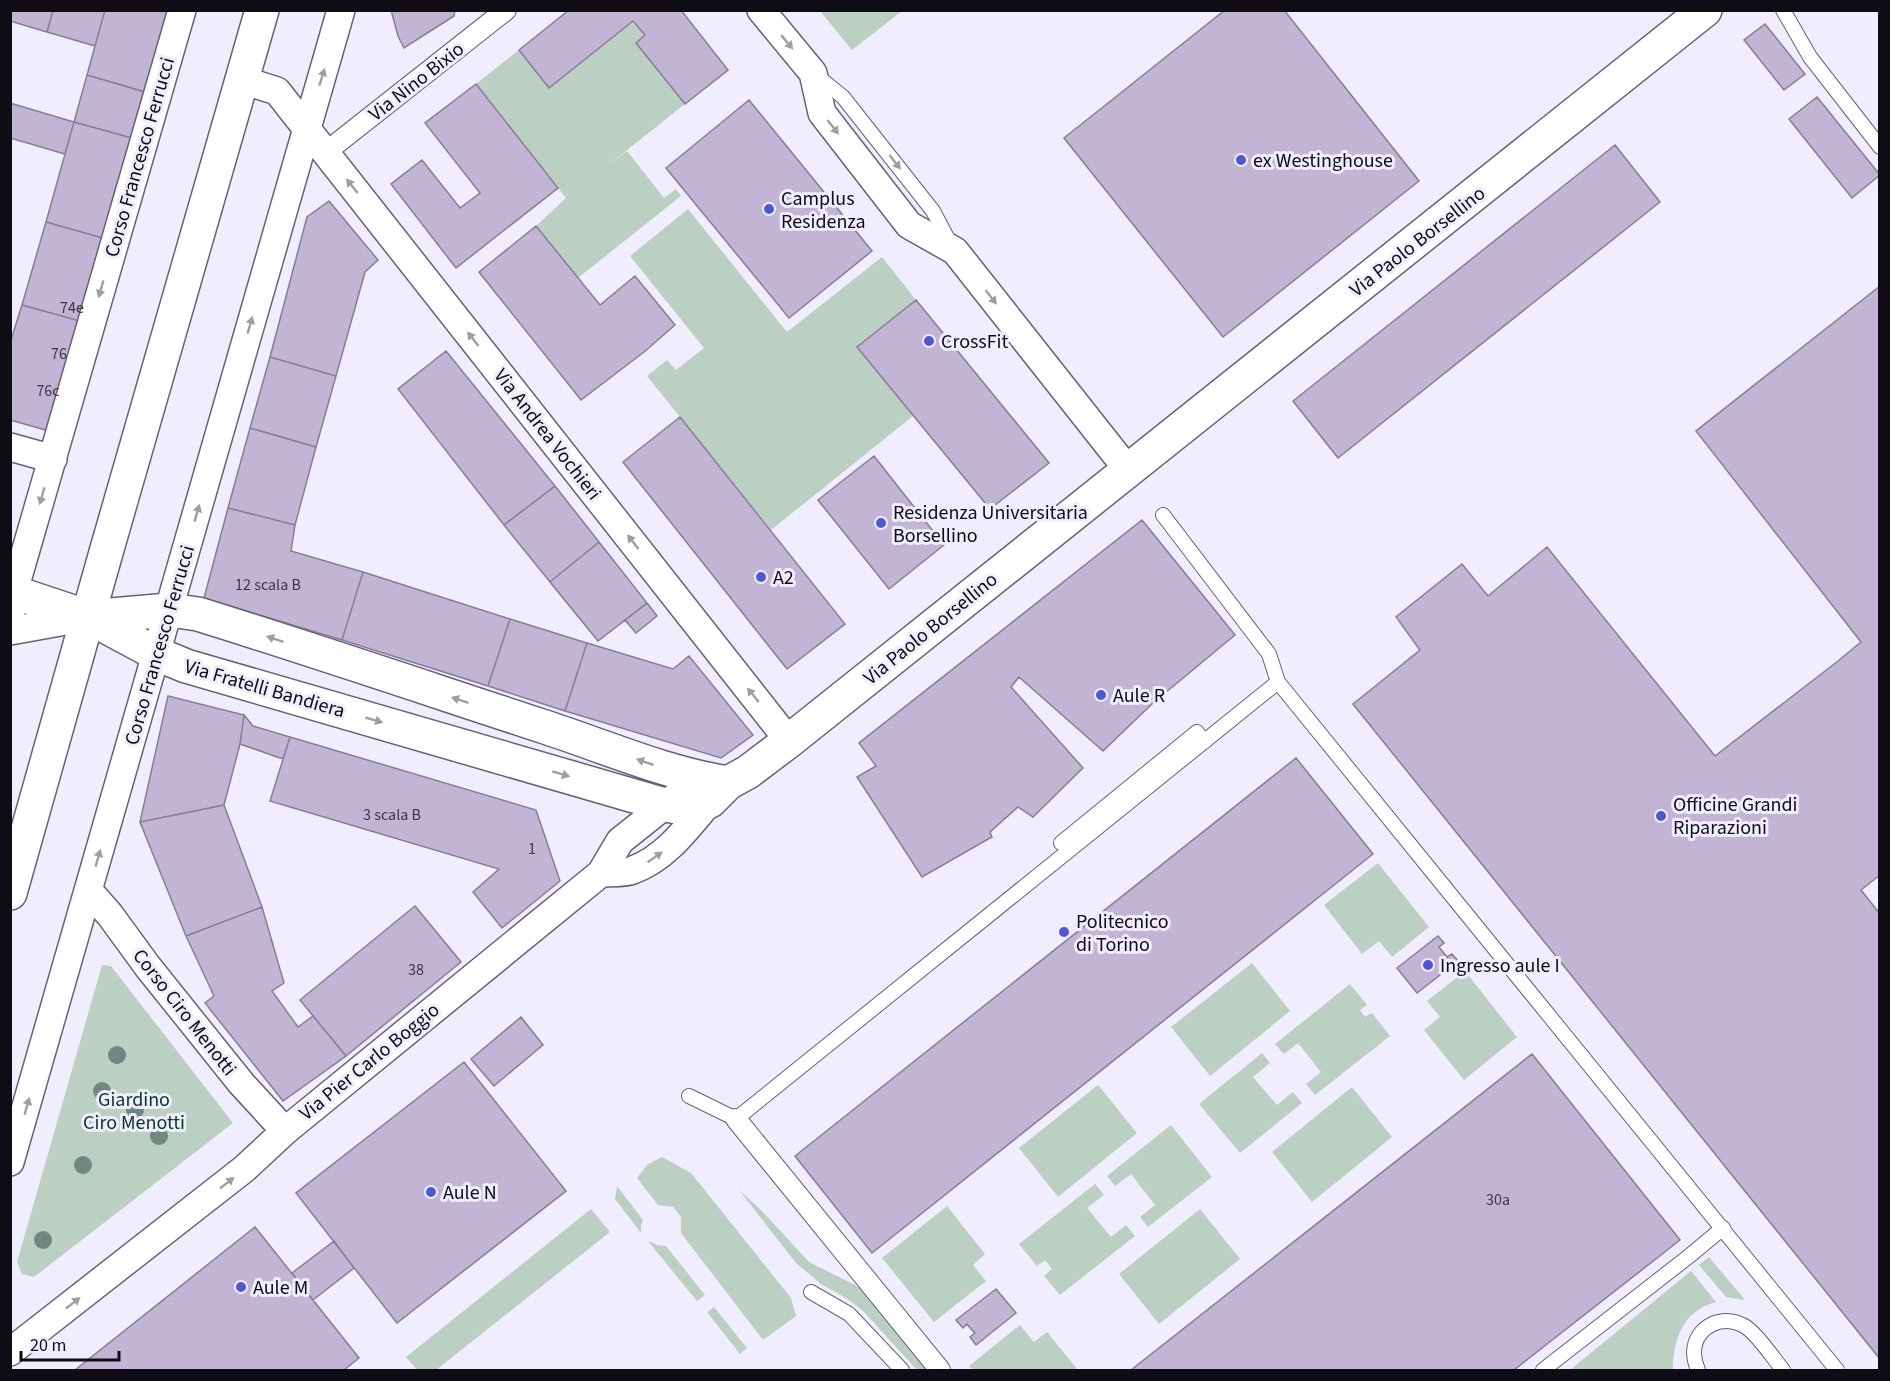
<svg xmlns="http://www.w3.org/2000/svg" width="1890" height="1381" viewBox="0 0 1890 1381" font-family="'Source Sans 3',sans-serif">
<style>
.green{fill:#bbd0c3}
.building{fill:#c2b4d4;stroke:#877d95;stroke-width:1.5}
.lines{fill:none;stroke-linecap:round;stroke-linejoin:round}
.service-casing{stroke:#666179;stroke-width:16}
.pedestrian-casing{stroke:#666179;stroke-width:22}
.minor-casing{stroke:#666179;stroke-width:30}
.tertiary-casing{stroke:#666179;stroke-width:36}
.secondary-casing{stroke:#666179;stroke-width:36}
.service{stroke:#fff;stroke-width:14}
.pedestrian{stroke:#fff;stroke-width:20}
.minor{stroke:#fff;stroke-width:27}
.tertiary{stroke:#fff;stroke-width:33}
.secondary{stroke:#fff;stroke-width:33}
.tree{fill:#708884}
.oneway{fill:#9f9ea1}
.poi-dot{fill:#5058ce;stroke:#f0edfe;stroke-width:2}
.labels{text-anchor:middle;stroke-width:6;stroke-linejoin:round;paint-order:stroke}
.number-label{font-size:16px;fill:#3b3645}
.street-label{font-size:20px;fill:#0e0c15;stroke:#f0edfe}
.poi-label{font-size:20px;fill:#0e0c15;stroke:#f0edfe;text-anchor:start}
.park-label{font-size:20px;fill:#083621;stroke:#f0edfe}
</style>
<rect width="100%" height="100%" fill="#f0edfe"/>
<path class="green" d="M820 11H902L852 50Z
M633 21 645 35 636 43 685 104 607 166 627 151 664 198 676 189 681 196 578 278 536 226 566 198 476 84 519 50 549 88Z
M688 209 787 332 882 257 916 300 858 348 913 416 771 530 647 376 667 360 676 370 704 348 630 256Z
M1378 863 1429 927 1392 957 1379 941 1362 954 1324 905Z
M1252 963 1290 1011 1210 1076 1171 1027Z
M102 965 111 966 233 1123 34 1277 22 1274 17 1262Z
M1465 971 1517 1037 1464 1080 1424 1030 1440 1017 1427 1001Z
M1350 984 1367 1005 1360 1010 1365 1017 1372 1013 1390 1036 1315 1095 1306 1084 1321 1072 1298 1043 1284 1054 1275 1044Z
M1262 1053 1270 1063 1253 1077 1277 1105 1293 1092 1302 1103 1240 1153 1199 1104Z
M1098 1085 1137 1133 1058 1197 1019 1148Z
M1352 1087 1392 1137 1312 1202 1272 1152Z
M1171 1125 1212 1177 1148 1227 1140 1217 1155 1205 1131 1174 1115 1186 1107 1176Z
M662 1157 691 1173 791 1298 796 1316 763 1340 681 1233V1217L673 1207 658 1205 637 1178 647 1165Z
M1095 1184 1104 1195 1087 1208 1111 1237 1126 1225 1135 1236 1060 1295 1044 1276 1052 1269 1045 1260 1037 1266 1019 1244Z
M617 1186 643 1220 641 1226V1233L615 1199Z
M739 1190 761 1210 809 1262 855 1285 871 1296 929 1370H917L863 1311 846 1298 821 1284 796 1263Z
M947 1206 985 1254 973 1265 986 1281 934 1322 882 1258Z
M591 1209 610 1232 436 1370H417L406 1357Z
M1200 1209 1240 1259 1159 1324 1119 1274Z
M648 1241 657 1245 666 1246 705 1295 697 1301Z
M1709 1257 1745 1300 1726 1297 1699 1265Z
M1691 1271 1716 1302C1710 1304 1703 1306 1698 1310 1678 1324 1673 1348 1673 1370H1570Z
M714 1307 747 1348 740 1354 707 1312Z
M1020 1325 1034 1342 1047 1332 1078 1370H973L969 1366Z"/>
<path class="building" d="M10 10H53L47 32 10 21Z
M53 10H105L95 46 47 32Z
M105 10H176L152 94 87 75Z
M391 10H455L454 16 404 48 398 36Z
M569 10H681L728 70 685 104 636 43 645 35 633 21 549 88 519 50Z
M1225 10H1284L1419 181 1223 337 1064 138Z
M1765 24 1805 74 1784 90 1744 40Z
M87 75 152 94 139 140 74 122Z
M476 84 558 188 456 268 391 184 422 160 460 208 480 193 425 123Z
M1817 97 1880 175 1852 198 1789 119Z
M749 100 872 251 789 318 666 168Z
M10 103 74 122 65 154 10 138Z
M74 122 139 140 110 240 46 222Z
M1615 145 1660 202 1338 458 1293 401Z
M329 201 378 260 365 272 336 376 270 357 307 217Z
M46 222 110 240 87 323 22 305Z
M536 226 600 305 635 276 675 325 644 352 581 400 479 272Z
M1880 286V875L1861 890 1880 914V1359L1353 704 1420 650 1396 617 1462 564 1488 596 1547 547 1715 756 1838 661 1861 642 1696 431Z
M916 300 1049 463 990 509 857 347Z
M22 305 87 323 56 433 10 420V343Z
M446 351 555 486 504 525 398 389Z
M270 357 336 376 316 447 250 428Z
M680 417 845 624 787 669 623 462Z
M250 428 316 447 295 525 228 508Z
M874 456 944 545 889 589 818 500Z
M555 486 599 542 550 582 504 525Z
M228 508 295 525 291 551 363 572 342 640 204 598Z
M1142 520 1235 635 1153 703 1103 751 1019 677 1011 687 1083 768 1033 817 1018 807 990 832 992 837 922 877 857 777 876 766 859 743Z
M599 542 647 603 598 641 550 582Z
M363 572 510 619 488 686 342 640Z
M647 603 657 616 636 633 625 620Z
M510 619 587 643 565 711 488 686Z
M587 643 673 669 689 656 753 735 721 758 565 711Z
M168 696 244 715 240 744 224 805 140 822Z
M244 715 253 726 290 737 283 759 240 744Z
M290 737 536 810 560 881 502 928 473 892 499 869 270 801Z
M1296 758 1373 854 872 1253 795 1156Z
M224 805 262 907 186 936 140 822Z
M415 906 461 962 346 1056 300 1000Z
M262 907 284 983 272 991 298 1027 313 1016 346 1056 283 1101 205 1003 214 996 186 936Z
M1438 936 1444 943 1439 947 1447 957 1452 954 1458 961 1417 993 1397 968Z
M521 1017 543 1045 494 1086 471 1059Z
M1532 1054 1680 1240 1514 1370H1131Z
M464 1062 566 1191 397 1323 296 1193Z
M255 1227 359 1358 344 1370H75Z
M334 1241 354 1268 313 1300 292 1273Z
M996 1289 1016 1313 976 1345 970 1337 975 1333 971 1329 967 1324 963 1328 956 1320Z"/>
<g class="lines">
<g class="service-casing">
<path id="service" d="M1783 10 1810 57 1880 147
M817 76 843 97 933 211 950 243
M1163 515 1269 654 1278 682 1837 1370
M1061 843 1197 732 1204 742
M689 1096 736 1119 1278 682
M811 1292 849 1314 902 1370
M1543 1370 1688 1257 1723 1228
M1698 1370C1696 1365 1694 1358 1694 1352 1695 1325 1725 1313 1746 1327 1759 1336 1773 1358 1783 1370"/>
</g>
<g class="pedestrian-casing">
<path id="pedestrian" d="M326 152 506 10
M736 1119 940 1370"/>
</g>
<g class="minor-casing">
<path id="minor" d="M761 10 813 73 822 113 909 225 955 251 1128 470
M242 80 277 91 789 741
M10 447 53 459
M10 617 16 584 182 10
M10 631 88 617
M601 873 620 841 679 794
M89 891 110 915 148 967 241 1083 285 1131
M10 1162 341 10
M10 1352 244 1169 285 1131 601 873C611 872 624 874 633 870 666 858 688 827 710 801"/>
</g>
<g class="tertiary-casing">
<path id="tertiary" d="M10 591 88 617 157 654 186 666 665 805 684 808H695L710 801 728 783 748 772 789 741 1705 10
M88 617 169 610 198 614C314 650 429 689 545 727 606 747 665 773 728 783"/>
</g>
<g class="secondary-casing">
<path id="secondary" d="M10 893 105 556 262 10"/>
</g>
<use href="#service" class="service"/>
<use href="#pedestrian" class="pedestrian"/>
<use href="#minor" class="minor"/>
<use href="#tertiary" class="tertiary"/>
<use href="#secondary" class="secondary"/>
</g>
<g class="tree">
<circle cx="117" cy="1055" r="9"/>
<circle cx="102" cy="1091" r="9"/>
<circle cx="135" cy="1110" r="9"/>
<circle cx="159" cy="1136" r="9"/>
<circle cx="83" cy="1165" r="9"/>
<circle cx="43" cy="1240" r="9"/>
</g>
<defs><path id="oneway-solid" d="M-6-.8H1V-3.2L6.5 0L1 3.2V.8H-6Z" transform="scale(1.5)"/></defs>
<g class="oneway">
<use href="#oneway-solid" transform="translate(787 42) rotate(50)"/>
<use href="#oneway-solid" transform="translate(322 77) rotate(-73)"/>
<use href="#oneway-solid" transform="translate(833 127) rotate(52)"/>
<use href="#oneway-solid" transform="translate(895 162) rotate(52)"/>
<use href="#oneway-solid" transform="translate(352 186) rotate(-128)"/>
<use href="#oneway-solid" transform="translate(101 289) rotate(106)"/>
<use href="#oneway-solid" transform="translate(991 297) rotate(52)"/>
<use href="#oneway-solid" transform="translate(250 325) rotate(-74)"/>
<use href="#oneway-solid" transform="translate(473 339) rotate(-128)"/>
<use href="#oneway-solid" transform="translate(42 496) rotate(106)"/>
<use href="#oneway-solid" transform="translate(197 513) rotate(-74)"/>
<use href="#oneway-solid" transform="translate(633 542) rotate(-128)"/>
<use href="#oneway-solid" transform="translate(275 639) rotate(-162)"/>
<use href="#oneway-solid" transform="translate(753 695) rotate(-129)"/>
<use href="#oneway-solid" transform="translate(460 700) rotate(-162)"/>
<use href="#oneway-solid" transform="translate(374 720) rotate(16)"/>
<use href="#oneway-solid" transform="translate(645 762) rotate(-161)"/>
<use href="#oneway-solid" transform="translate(561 774) rotate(17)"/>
<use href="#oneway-solid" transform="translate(655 857) rotate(-35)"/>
<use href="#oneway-solid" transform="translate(98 858) rotate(-74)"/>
<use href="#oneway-solid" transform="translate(27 1106) rotate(-74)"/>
<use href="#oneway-solid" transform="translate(227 1183) rotate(-38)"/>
<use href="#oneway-solid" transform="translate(73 1303) rotate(-38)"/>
</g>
<g class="poi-dot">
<circle cx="1241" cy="160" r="6"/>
<circle cx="769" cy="209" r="6"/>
<circle cx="929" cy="341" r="6"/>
<circle cx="881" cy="523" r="6"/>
<circle cx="761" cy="577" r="6"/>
<circle cx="1101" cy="695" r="6"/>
<circle cx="1661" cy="816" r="6"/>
<circle cx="1064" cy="932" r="6"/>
<circle cx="1428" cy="965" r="6"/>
<circle cx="431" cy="1192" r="6"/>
<circle cx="241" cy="1287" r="6"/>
</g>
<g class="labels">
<g class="number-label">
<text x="72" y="313">74e</text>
<text x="59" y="359">76</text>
<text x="48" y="396">76c</text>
<text x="268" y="590">12 scala B</text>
<text x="392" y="820">3 scala B</text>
<text x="532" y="854">1</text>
<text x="416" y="975">38</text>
<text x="1498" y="1205">30a</text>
</g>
<g class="street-label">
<text transform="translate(416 81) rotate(-38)" y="7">Via Nino Bixio</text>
<text transform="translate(139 157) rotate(-74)" y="7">Corso Francesco Ferrucci</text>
<text transform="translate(1417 241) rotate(-38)" y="7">Via Paolo Borsellino</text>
<text transform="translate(548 434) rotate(52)" y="7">Via Andrea Vochieri</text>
<text transform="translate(930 628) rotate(-39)" y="7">Via Paolo Borsellino</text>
<text transform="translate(159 645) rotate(-74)" y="7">Corso Francesco Ferrucci</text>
<text transform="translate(265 688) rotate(16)" y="7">Via Fratelli Bandiera</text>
<text transform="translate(185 1012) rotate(52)" y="7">Corso Ciro Menotti</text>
<text transform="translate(369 1061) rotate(-39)" y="7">Via Pier Carlo Boggio</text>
</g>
<g class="poi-label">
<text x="1253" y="167">ex Westinghouse</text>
<text x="781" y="205">Camplus<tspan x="781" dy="23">Residenza</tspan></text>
<text x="941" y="348">CrossFit</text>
<text x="893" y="519">Residenza Universitaria<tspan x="893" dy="23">Borsellino</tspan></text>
<text x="773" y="584">A2</text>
<text x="1113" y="702">Aule R</text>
<text x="1673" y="811">Officine Grandi<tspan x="1673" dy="23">Riparazioni</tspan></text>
<text x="1076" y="928">Politecnico<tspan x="1076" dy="23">di Torino</tspan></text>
<text x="1440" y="972">Ingresso aule I</text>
<text x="443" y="1199">Aule N</text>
<text x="253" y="1294">Aule M</text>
</g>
<g class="park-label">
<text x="134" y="1106">Giardino<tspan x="134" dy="23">Ciro Menotti</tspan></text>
</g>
</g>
<rect width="1890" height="1381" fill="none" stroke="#0e0c15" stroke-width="24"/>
<path d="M21 1351v9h98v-9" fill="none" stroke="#0e0c15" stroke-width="3"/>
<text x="30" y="1351" font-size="18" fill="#0e0c15" stroke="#f0edfe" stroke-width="4.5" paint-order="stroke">20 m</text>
</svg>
